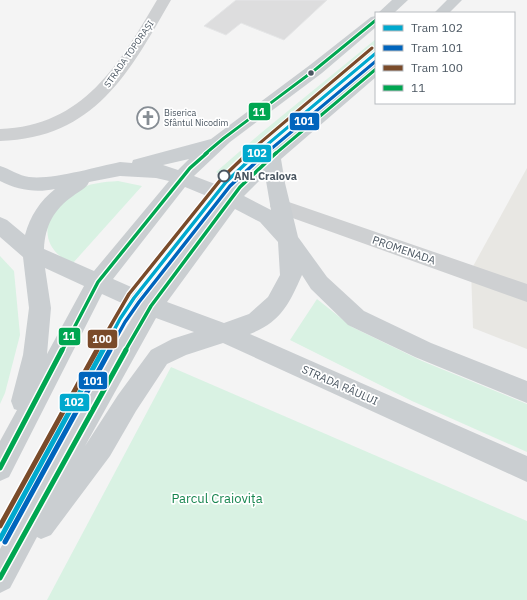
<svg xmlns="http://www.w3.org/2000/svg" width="527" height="600" viewBox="0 0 527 600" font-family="'IBM Plex Sans',sans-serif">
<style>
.commercial{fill:#e8e7e3}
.green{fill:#d9f2e3}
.building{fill:#ddddde;stroke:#e5e6e7}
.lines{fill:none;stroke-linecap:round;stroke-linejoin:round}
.minor{fill:#ced0d2;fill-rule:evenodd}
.major{fill:#caced1;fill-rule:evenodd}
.bus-1-far2-casing{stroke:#fff;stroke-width:5}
.bus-1-far1-casing{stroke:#fff;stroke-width:6}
.bus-1-casing{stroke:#fff;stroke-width:8}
.bus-1-far2{stroke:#00a651;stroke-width:3}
.bus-1-far1{stroke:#00a651;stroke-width:3.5}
.bus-1{stroke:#00a651;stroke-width:5}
.tram-1-far2-casing{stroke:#fff;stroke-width:5}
.tram-1-far1-casing{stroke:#fff;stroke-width:6}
.tram-1-casing{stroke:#fff;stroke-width:8}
.tram-2-far2-casing{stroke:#fff;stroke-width:5}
.tram-2-far1-casing{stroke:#fff;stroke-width:6}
.tram-2-casing{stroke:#fff;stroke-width:8}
.tram-3-far2-casing{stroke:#fff;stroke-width:5}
.tram-3-far1-casing{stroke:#fff;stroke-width:6}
.tram-3-casing{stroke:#fff;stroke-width:8}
.tram-1-far2{stroke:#00a9ce;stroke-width:3}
.tram-1-far1{stroke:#00a9ce;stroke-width:3.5}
.tram-1{stroke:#00a9ce;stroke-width:5}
.tram-2-far2{stroke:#0065bd;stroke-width:3}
.tram-2-far1{stroke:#0065bd;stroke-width:3.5}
.tram-2{stroke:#0065bd;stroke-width:5}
.tram-3-far2{stroke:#7a4b2a;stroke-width:3}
.tram-3-far1{stroke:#7a4b2a;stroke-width:3.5}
.tram-3{stroke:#7a4b2a;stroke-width:5}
.bus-dot{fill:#4a5661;stroke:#fff;stroke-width:1.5}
.stop-dot{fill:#fff;stroke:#4a5661;stroke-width:2}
.labels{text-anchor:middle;stroke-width:3.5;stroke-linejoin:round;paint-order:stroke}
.far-street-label{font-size:9px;fill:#4a5661;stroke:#fff}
.far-poi-label{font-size:9px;fill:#4a5661;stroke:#fff;text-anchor:start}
.stop-label{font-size:11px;font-weight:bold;fill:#4a5661;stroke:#fff;text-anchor:start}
.street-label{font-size:11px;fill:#4a5661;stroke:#fff}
.near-park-label{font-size:13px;fill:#17864f;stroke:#fff}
.line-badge{stroke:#fff;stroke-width:1.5}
.badge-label{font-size:11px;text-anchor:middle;font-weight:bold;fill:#fff}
</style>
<rect width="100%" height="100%" fill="#f4f4f4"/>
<path class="commercial" d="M527 168V349L473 328 471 270Z"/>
<path class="green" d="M376 39V49L269 138 224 177 216 172 261 133Z
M118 181 142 186 73 263C48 254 40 231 55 209 59 202 69 195 76 191 88 183 104 182 118 181Z
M0 256 14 271 20 335 5 393 0 404Z
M317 299 352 327 422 361 527 404V452L412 401 290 340Z
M171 367 527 521V600H47Z"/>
<path class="building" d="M236 0H327L284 40 241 23 226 35 204 26Z"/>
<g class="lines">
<path class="minor" d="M157 0H171C129 73 95 138 0 141V129C84 126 119 64 157 0Z
M280 199 527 284V302L273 211 270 206 273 201Z"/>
<path class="major" d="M392 0H408L394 13H378Z
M447 0H462L449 13H434Z
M376 16V27L322 73 230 142 194 176 228 189 233 182 266 152 370 65 376 64V77L281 159 285 183 298 237 327 277 364 311 431 343 527 381V403L415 357 348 325 311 289 302 275C289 304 281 322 250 334L527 456V482L223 343 186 355 167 364 136 411 110 456 51 535 41 539 37 537 10 588 0 593V549L96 377 137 310 102 294 9 477 0 481V441L17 410 14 409 11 401 23 355 29 308 23 257 0 237V217L7 220 25 235C30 216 40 201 55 189 35 193 18 190 0 181V166C10 169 19 176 29 177 52 180 96 167 120 162L132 163 133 160 211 139 310 65 371 17ZM189 159 178 170 163 165ZM265 175 271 210 244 196ZM120 176 156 178 169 181 94 271 44 249C45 226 54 209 73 196 79 191 86 189 89 182ZM185 187 219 201 147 294 113 279ZM235 209 260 222 278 242 280 275 268 297 249 314 224 323 167 302ZM45 268 84 286 47 354 51 308ZM156 318 194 332 172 339 151 350 118 395 85 446Z"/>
<g class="bus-1-far2-casing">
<path id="bus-1-far2" d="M205 154 224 138 316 69 376 20
M275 154 376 69"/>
</g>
<g class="bus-1-far1-casing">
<path id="bus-1-far1" d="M62 351 98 282 190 168 207 153
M125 351 151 306 240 187 276 153"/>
</g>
<g class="bus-1-casing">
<path id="bus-1" d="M0 468 62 350
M0 578 126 350"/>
</g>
<use href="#bus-1-far2" class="bus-1-far2"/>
<use href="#bus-1-far1" class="bus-1-far1"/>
<use href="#bus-1" class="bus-1"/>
<g class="tram-1-far2-casing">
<path id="tram-1-far2" d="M256 154 376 53"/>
</g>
<g class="tram-1-far1-casing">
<path id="tram-1-far1" d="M103 351 120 319 134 298 226 182 257 153"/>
</g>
<g class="tram-1-casing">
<path id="tram-1" d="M0 539 103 350"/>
</g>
<g class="tram-2-far2-casing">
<path id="tram-2-far2" d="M265 154 376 61"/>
</g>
<g class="tram-2-far1-casing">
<path id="tram-2-far1" d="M109 351 125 322 139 302 230 186 266 153"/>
</g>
<g class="tram-2-casing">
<path id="tram-2" d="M5 542 110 350"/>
</g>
<g class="tram-3-far2-casing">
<path id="tram-3-far2" d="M247 154 372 48"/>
</g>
<g class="tram-3-far1-casing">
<path id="tram-3-far1" d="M96 351 129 294 222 178 248 153"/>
</g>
<g class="tram-3-casing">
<path id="tram-3" d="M0 526 97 350"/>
</g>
<use href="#tram-1-far2" class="tram-1-far2"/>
<use href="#tram-1-far1" class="tram-1-far1"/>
<use href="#tram-1" class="tram-1"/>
<use href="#tram-2-far2" class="tram-2-far2"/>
<use href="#tram-2-far1" class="tram-2-far1"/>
<use href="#tram-2" class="tram-2"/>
<use href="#tram-3-far2" class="tram-3-far2"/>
<use href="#tram-3-far1" class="tram-3-far1"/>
<use href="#tram-3" class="tram-3"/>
</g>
<defs>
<g id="church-ring" transform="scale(1.15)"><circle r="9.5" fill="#fff" stroke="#868d94" stroke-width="1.5"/><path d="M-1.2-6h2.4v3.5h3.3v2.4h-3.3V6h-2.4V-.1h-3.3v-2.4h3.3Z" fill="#868d94"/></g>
</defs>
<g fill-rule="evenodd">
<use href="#church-ring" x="148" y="118"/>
</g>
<circle class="bus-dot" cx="311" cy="73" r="3.5"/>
<circle class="stop-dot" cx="224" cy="176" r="5.5"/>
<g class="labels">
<g class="far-street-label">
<text transform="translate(129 54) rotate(-55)" y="3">STRADA TOPORAȘI</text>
</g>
<g class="far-poi-label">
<text x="164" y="116">Biserica<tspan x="164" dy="10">Sfântul Nicodim</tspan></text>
</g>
<g class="stop-label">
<text x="234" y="180">ANL Craiova</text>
</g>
<g class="street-label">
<text transform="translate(404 250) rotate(19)" y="4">PROMENADA</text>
<text transform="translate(340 385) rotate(24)" y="4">STRADA RÂULUI</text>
</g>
<g class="near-park-label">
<text x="217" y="503">Parcul Craiovița</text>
</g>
</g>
<g class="line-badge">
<rect x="248" y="102" width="23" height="19" rx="4" fill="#00a651"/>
<rect x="289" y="112" width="31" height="19" rx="4" fill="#0065bd"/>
<rect x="242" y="144" width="30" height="19" rx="4" fill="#00a9ce"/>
<rect x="58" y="327" width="23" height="19" rx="4" fill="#00a651"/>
<rect x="87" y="329" width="31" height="20" rx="4" fill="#7a4b2a"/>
<rect x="78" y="371" width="30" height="19" rx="4" fill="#0065bd"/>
<rect x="59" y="393" width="31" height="19" rx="4" fill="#00a9ce"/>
</g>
<g class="badge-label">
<text x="259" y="116">11</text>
<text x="304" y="125">101</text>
<text x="257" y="157">102</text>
<text x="69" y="340">11</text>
<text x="102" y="343">100</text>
<text x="93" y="385">101</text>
<text x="74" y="406">102</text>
</g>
<rect x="375" y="12" width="140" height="92" fill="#ffffff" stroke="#b7bbc0"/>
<rect x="383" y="25" width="20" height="6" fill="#00a9ce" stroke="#b7bbc0"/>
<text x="411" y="32" font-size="12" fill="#4a5661">Tram 102</text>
<rect x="383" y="45" width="20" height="6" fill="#0065bd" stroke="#b7bbc0"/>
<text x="411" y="52" font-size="12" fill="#4a5661">Tram 101</text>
<rect x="383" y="65" width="20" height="6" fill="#7a4b2a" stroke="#b7bbc0"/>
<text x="411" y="72" font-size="12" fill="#4a5661">Tram 100</text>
<rect x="383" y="85" width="20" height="6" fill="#00a651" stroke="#b7bbc0"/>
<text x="411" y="92" font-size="12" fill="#4a5661">11</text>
</svg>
